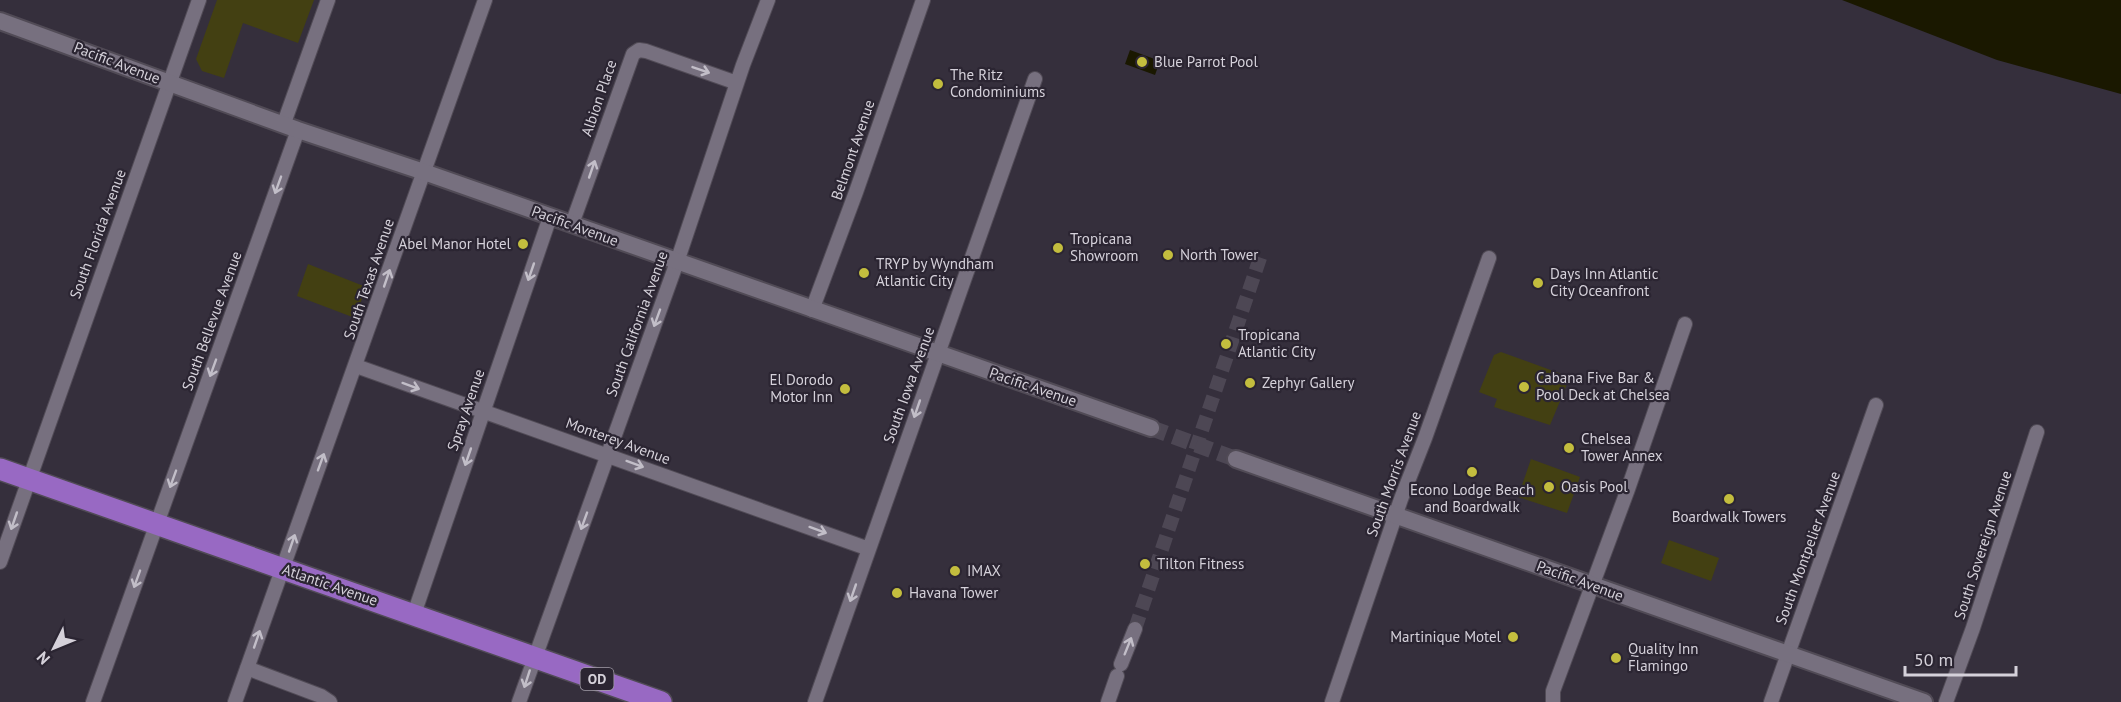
<svg xmlns="http://www.w3.org/2000/svg" width="2121" height="702" viewBox="0 0 2121 702" font-family="'PT Sans',sans-serif">
<style>
.green{fill:#434012}
.water{fill:#1a1800}
.lines{fill:none;stroke-linecap:round;stroke-linejoin:round}
.minor-tunnel{stroke:#4d4754;stroke-width:14;stroke-dasharray:14 7;stroke-linecap:butt}
.tertiary-tunnel{stroke:#4d4754;stroke-width:16;stroke-dasharray:16 8;stroke-linecap:butt}
.minor-casing{stroke:#514b56;stroke-width:16}
.tertiary-casing{stroke:#514b56;stroke-width:20}
.trunk-casing{stroke:#514b56;stroke-width:24}
.minor{stroke:#77707f;stroke-width:14}
.tertiary{stroke:#77707f;stroke-width:16}
.trunk{stroke:#9869c3;stroke-width:21}
.oneway{stroke:#c2bec8}
.poi-dot{fill:#c3bd3e;stroke:#2b2532;stroke-width:2}
.labels{text-anchor:middle;stroke-width:4.5;stroke-linejoin:round;paint-order:stroke}
.shield{fill:#2b2532;stroke:#a29da8;stroke-width:1.5}
.shield-label{font-size:14px;font-weight:bold;fill:#d5d1da}
.poi-label{font-size:15px;fill:#d5d1da;stroke:#2b2532;text-anchor:start}
.street-label{font-size:15px;fill:#d5d1da;stroke:#2b2532}
</style>
<rect width="100%" height="100%" fill="#352f3c"/>
<path class="green" d="M217 0H314L298 43 243 23 224 78 202 71 196 59Z
M308 264 361 285H367L355 318 297 296Z
M1501 352 1567 376 1568 382 1550 425 1494 407 1497 399 1479 392 1494 355Z
M1531 459 1580 477 1567 513 1518 497Z
M1669 540 1719 558 1711 581 1661 563Z"/>
<path class="water" d="M1842 0H2121V94L1997 60Z
M1130 50 1160 61 1155 75 1125 64Z"/>
<g class="lines">
<path class="minor-tunnel" d="M1135 629 1262 252"/>
<path class="tertiary-tunnel" d="M1151 428 1236 459"/>
<g class="minor-casing">
<path id="minor" d="M284 123 328 0
M572 224 633 54 639 50 646 51 737 83
M812 310 856 192 923 0
M356 366 869 549
M0 562 199 0
M414 614 550 217
M1121 664 1135 629
M247 668 321 696 330 702
M93 702 298 130
M235 702 485 0
M519 702 677 262 743 65 768 0
M815 702 1035 79
M1108 702 1117 676
M1332 702 1401 499 1425 438 1489 258
M1553 702V691L1628 489 1685 324
M1771 702 1876 405
M1946 702 1973 628 2037 432"/>
</g>
<g class="tertiary-casing">
<path id="tertiary" d="M0 21 298 130 424 172 1151 428
M1236 459 1924 702"/>
</g>
<g class="trunk-casing">
<path id="trunk" d="M0 469 661 702"/>
</g>
<use href="#minor" class="minor"/>
<use href="#tertiary" class="tertiary"/>
<use href="#trunk" class="trunk"/>
</g>
<defs><path id="oneway-shaft" d="M-6 0H5M1.5-3L5.5 0L1.5 3" fill="none" stroke-width="1.6" stroke-linecap="round" stroke-linejoin="round" transform="scale(1.5)"/></defs>
<g class="oneway">
<use href="#oneway-shaft" transform="translate(701 70) rotate(19)"/>
<use href="#oneway-shaft" transform="translate(592 169) rotate(-71)"/>
<use href="#oneway-shaft" transform="translate(278 185) rotate(110)"/>
<use href="#oneway-shaft" transform="translate(531 272) rotate(109)"/>
<use href="#oneway-shaft" transform="translate(387 278) rotate(-71)"/>
<use href="#oneway-shaft" transform="translate(657 318) rotate(110)"/>
<use href="#oneway-shaft" transform="translate(213 368) rotate(110)"/>
<use href="#oneway-shaft" transform="translate(411 386) rotate(20)"/>
<use href="#oneway-shaft" transform="translate(917 409) rotate(109)"/>
<use href="#oneway-shaft" transform="translate(468 457) rotate(109)"/>
<use href="#oneway-shaft" transform="translate(321 462) rotate(-70)"/>
<use href="#oneway-shaft" transform="translate(635 464) rotate(20)"/>
<use href="#oneway-shaft" transform="translate(173 479) rotate(110)"/>
<use href="#oneway-shaft" transform="translate(14 521) rotate(109)"/>
<use href="#oneway-shaft" transform="translate(584 521) rotate(110)"/>
<use href="#oneway-shaft" transform="translate(818 530) rotate(20)"/>
<use href="#oneway-shaft" transform="translate(292 543) rotate(-71)"/>
<use href="#oneway-shaft" transform="translate(137 579) rotate(110)"/>
<use href="#oneway-shaft" transform="translate(853 593) rotate(109)"/>
<use href="#oneway-shaft" transform="translate(257 639) rotate(-71)"/>
<use href="#oneway-shaft" transform="translate(1128 646) rotate(-68)"/>
<use href="#oneway-shaft" transform="translate(527 679) rotate(108)"/>
</g>
<g class="poi-dot">
<circle cx="1142" cy="62" r="6"/>
<circle cx="938" cy="84" r="6"/>
<circle cx="523" cy="244" r="6"/>
<circle cx="1058" cy="248" r="6"/>
<circle cx="1168" cy="255" r="6"/>
<circle cx="864" cy="273" r="6"/>
<circle cx="1538" cy="283" r="6"/>
<circle cx="1226" cy="344" r="6"/>
<circle cx="1250" cy="383" r="6"/>
<circle cx="1524" cy="387" r="6"/>
<circle cx="845" cy="389" r="6"/>
<circle cx="1569" cy="448" r="6"/>
<circle cx="1472" cy="472" r="6"/>
<circle cx="1549" cy="487" r="6"/>
<circle cx="1729" cy="499" r="6"/>
<circle cx="1145" cy="564" r="6"/>
<circle cx="955" cy="571" r="6"/>
<circle cx="897" cy="593" r="6"/>
<circle cx="1513" cy="637" r="6"/>
<circle cx="1616" cy="658" r="6"/>
</g>
<g class="labels">
<rect class="shield" x="580.5" y="668" width="33" height="22" rx="4.5"/>
<g class="shield-label">
<text x="597" y="684">OD</text>
</g>
<g class="poi-label">
<text x="1154" y="67">Blue Parrot Pool</text>
<text x="950" y="80">The Ritz<tspan x="950" dy="17">Condominiums</tspan></text>
<text x="1070" y="244">Tropicana<tspan x="1070" dy="17">Showroom</tspan></text>
<text x="511" y="249" text-anchor="end">Abel Manor Hotel</text>
<text x="1180" y="260">North Tower</text>
<text x="876" y="269">TRYP by Wyndham<tspan x="876" dy="17">Atlantic City</tspan></text>
<text x="1550" y="279">Days Inn Atlantic<tspan x="1550" dy="17">City Oceanfront</tspan></text>
<text x="1238" y="340">Tropicana<tspan x="1238" dy="17">Atlantic City</tspan></text>
<text x="1536" y="383">Cabana Five Bar &amp;<tspan x="1536" dy="17">Pool Deck at Chelsea</tspan></text>
<text x="833" y="385" text-anchor="end">El Dorodo<tspan x="833" dy="17">Motor Inn</tspan></text>
<text x="1262" y="388">Zephyr Gallery</text>
<text x="1581" y="444">Chelsea<tspan x="1581" dy="17">Tower Annex</tspan></text>
<text x="1561" y="492">Oasis Pool</text>
<text x="1472" y="495" text-anchor="middle">Econo Lodge Beach<tspan x="1472" dy="17">and Boardwalk</tspan></text>
<text x="1729" y="522" text-anchor="middle">Boardwalk Towers</text>
<text x="1157" y="569">Tilton Fitness</text>
<text x="967" y="576">IMAX</text>
<text x="909" y="598">Havana Tower</text>
<text x="1501" y="642" text-anchor="end">Martinique Motel</text>
<text x="1628" y="654">Quality Inn<tspan x="1628" dy="17">Flamingo</tspan></text>
</g>
<g class="street-label">
<text transform="translate(117 63) rotate(21)" y="5">Pacific Avenue</text>
<text transform="translate(599 98) rotate(-71)" y="5">Albion Place</text>
<text transform="translate(853 150) rotate(-71)" y="5">Belmont Avenue</text>
<text transform="translate(575 226) rotate(20)" y="5">Pacific Avenue</text>
<text transform="translate(98 234) rotate(-70)" y="5">South Florida Avenue</text>
<text transform="translate(369 279) rotate(-71)" y="5">South Texas Avenue</text>
<text transform="translate(212 321) rotate(-70)" y="5">South Bellevue Avenue</text>
<text transform="translate(637 324) rotate(-70)" y="5">South California Avenue</text>
<text transform="translate(909 385) rotate(-70)" y="5">South Iowa Avenue</text>
<text transform="translate(1033 387) rotate(19)" y="5">Pacific Avenue</text>
<text transform="translate(466 410) rotate(-71)" y="5">Spray Avenue</text>
<text transform="translate(618 441) rotate(20)" y="5">Monterey Avenue</text>
<text transform="translate(1394 474) rotate(-70)" y="5">South Morris Avenue</text>
<text transform="translate(1983 545) rotate(-72)" y="5">South Sovereign Avenue</text>
<text transform="translate(1808 548) rotate(-70)" y="5">South Montpelier Avenue</text>
<text transform="translate(1580 581) rotate(20)" y="5">Pacific Avenue</text>
<text transform="translate(330 585) rotate(19)" y="5">Atlantic Avenue</text>
</g>
</g>
<g transform="translate(54 648) rotate(227)" stroke="#2b2532" stroke-width="4.5" paint-order="stroke">
<path d="M0-4.5L10 22L0 15L-10 22Z" fill="#d5d1da"/>
<text y="-9" font-size="16" font-weight="bold" text-anchor="middle" fill="#d5d1da">N</text>
</g>
<path d="M1905 666v9h111v-9" fill="none" stroke="#d5d1da" stroke-width="3"/>
<text x="1914" y="666" font-size="18" fill="#d5d1da" stroke="#2b2532" stroke-width="4.5" paint-order="stroke">50 m</text>
</svg>
